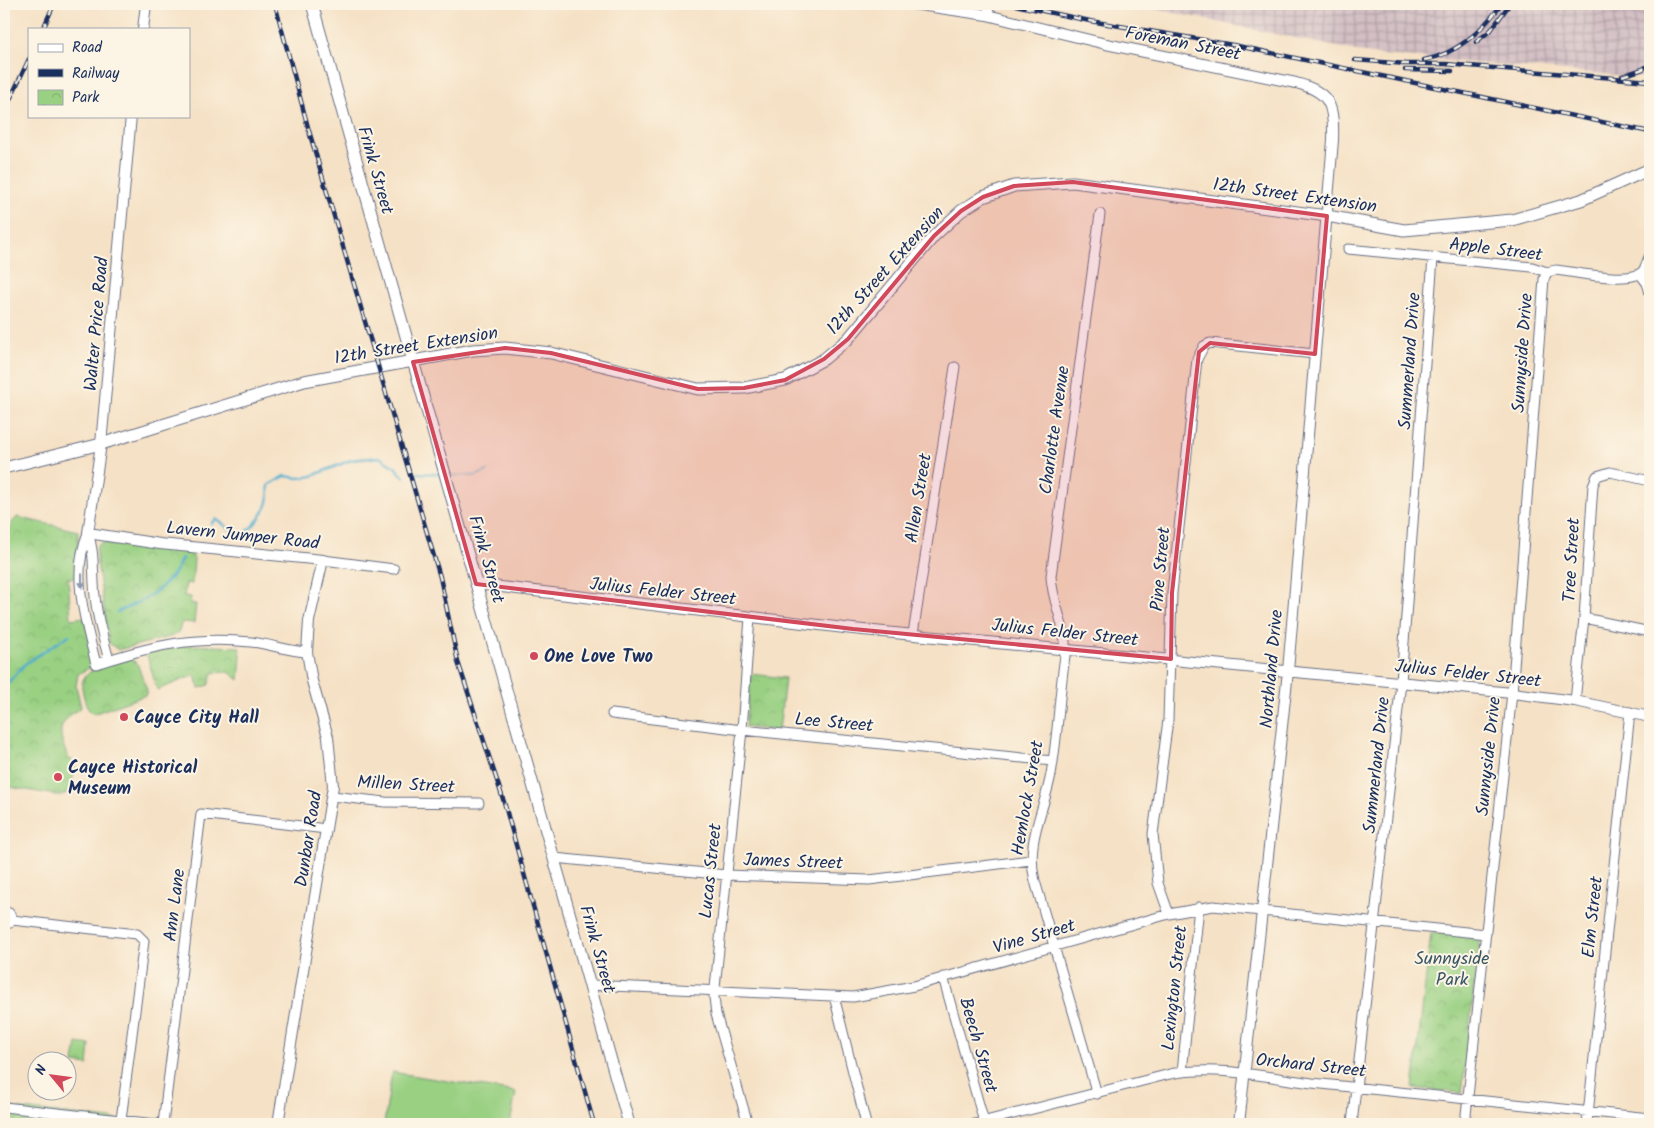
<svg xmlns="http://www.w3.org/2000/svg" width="1654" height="1128" viewBox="0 0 1654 1128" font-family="Kalam,sans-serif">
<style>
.industrial{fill:url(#industrial-grid)}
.park{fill:url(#park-crowns);stroke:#5a8070}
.pitch{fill:#99d082;stroke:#5a8070}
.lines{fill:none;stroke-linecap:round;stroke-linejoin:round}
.stream{stroke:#51adcf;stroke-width:2.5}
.minor-casing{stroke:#676d82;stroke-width:11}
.tertiary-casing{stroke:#676d82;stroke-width:12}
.secondary-casing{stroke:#676d82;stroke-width:13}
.minor{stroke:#fff;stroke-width:9}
.tertiary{stroke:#fff;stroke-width:10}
.secondary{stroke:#fff;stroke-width:11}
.rail-casing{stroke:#1b2f5e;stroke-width:4.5}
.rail{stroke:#fcf5e5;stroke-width:2.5;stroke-dasharray:8;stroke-linecap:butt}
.oneway{fill:#8d97ae}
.marked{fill:#d1495b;fill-opacity:0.2;stroke:#d1495b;stroke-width:4;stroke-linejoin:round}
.poi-dot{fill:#d1495b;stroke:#fcf5e5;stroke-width:2}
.labels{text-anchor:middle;stroke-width:4;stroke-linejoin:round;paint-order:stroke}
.street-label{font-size:18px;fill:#1b2f5e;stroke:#fcf5e5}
.poi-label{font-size:18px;font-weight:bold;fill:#1b2f5e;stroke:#fcf5e5;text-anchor:start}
.park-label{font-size:18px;fill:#3a5767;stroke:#fcf5e5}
</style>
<defs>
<pattern id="industrial-grid" width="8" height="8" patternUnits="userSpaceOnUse" patternTransform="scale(1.25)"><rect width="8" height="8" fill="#d2bec3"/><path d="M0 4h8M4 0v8" fill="none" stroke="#aa9ba2"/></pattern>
<pattern id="park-crowns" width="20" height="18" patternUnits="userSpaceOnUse" patternTransform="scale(1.25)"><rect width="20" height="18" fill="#99d082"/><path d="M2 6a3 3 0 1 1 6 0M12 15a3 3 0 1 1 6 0" fill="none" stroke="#83b373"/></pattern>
</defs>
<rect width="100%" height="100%" fill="#fcf5e5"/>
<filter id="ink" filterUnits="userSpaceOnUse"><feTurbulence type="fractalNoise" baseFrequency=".02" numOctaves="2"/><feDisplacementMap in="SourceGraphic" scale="10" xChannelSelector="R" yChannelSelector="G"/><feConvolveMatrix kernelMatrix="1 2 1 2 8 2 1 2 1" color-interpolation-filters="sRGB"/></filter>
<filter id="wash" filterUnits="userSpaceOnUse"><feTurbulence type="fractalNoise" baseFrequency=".0096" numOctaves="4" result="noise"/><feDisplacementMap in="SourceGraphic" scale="20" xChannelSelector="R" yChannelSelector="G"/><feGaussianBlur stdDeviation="1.12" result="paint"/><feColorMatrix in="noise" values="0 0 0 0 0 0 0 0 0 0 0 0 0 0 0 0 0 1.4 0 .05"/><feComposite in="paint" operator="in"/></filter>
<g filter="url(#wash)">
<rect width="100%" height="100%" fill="#f5e1c5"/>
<path class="industrial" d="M1131 4H1650V78L1371 54Z"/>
<path class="park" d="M17 517 78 531 77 578H68L71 619 84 617 96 664 78 674 76 686 81 707C57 724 57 730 68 758L76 763 70 791 61 796 4 786V549L11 524Z
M103 542 183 550 192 553 194 559 192 584 186 583 184 596 191 597 190 604H196L194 623 182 622 178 633 173 636 118 650 109 643 96 555 97 546Z
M188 645 239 647 241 655 239 680 229 672 212 673 209 685 199 688 195 675 157 690 147 655 150 652Z
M130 659 137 663 147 690 146 695 93 714C86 708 85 702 83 693 75 667 111 665 130 659Z
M751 674 785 678 779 731 745 727Z
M1431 933 1480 936 1462 1093 1413 1088Z
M77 1043 90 1045 88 1065 74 1063Z
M4 1107 156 1124H4Z"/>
<path class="pitch" d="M392 1072 516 1092 510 1124H384Z"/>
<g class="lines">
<path class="stream" d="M417 473 440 474
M448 475 475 476 488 471
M211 524 216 519 240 536C252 529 264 515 268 502 269 497 268 490 269 485L285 476 299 478 312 476 351 460 379 457 395 467 404 477
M117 612C144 601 171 587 182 558
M4 687 25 664 69 635"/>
</g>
</g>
<g filter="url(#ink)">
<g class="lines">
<g class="minor-casing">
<path id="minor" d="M987 15 990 4
M1348 249 1532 267 1547 272 1556 270C1574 272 1629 284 1642 272 1646 268 1647 260 1650 255
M1640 274 1647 283 1650 293
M88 533C70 575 86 623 96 664 151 646 192 636 251 642 270 644 288 651 307 652
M88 533C94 550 93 565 94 583 95 610 102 634 109 660
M323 560 394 569
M1584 618 1650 632
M913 634 955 367
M1575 701 1584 618 1593 485 1597 476 1610 472 1650 481
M612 714 742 730 1053 761
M332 796 385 802 479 803
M554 858 726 875 869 880 1031 860
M4 912 9 913 12 917 10 923 4 924
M1169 914 1158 883 1153 834 1168 720 1172 593 1197 359 1204 346 1210 343 1315 354
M12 920 137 934 144 941 121 1120
M943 977 984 1122
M590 985 853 997 914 986 1169 914 1213 906 1486 934
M834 996 866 1124
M1182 1072 1199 907
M1097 1094 1035 881C1025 842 1044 812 1051 774 1058 735 1059 695 1065 656 1068 628 1052 604 1051 576L1100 214
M4 1107 156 1124
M163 1124 201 814 326 829
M748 1124 716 1014 714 997 742 730 750 617
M974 1124 1170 1074C1216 1065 1266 1077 1312 1083L1650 1118
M1352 1124 1401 682 1433 258
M1465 1124 1512 693 1544 279 1547 272
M1587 1124 1630 712"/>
</g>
<g class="tertiary-casing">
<path id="tertiary" d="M913 4 987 15 1106 44 1296 83C1331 92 1334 106 1333 140L1288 671 1239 1124
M143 29 146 4
M131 116 101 444 88 533 160 544 323 560 309 621 307 652 312 681 328 737 333 786 278 1124
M476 584 853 629 1512 693 1575 701 1650 717"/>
</g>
<g class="secondary-casing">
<path id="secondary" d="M312 4 629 1124
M4 468 101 444 304 381 473 350 505 348 551 353 698 389 744 388 785 380 824 359 848 339 934 236 961 211 983 197 1014 186 1073 182 1327 216 1404 230 1512 220 1581 200 1650 169"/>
</g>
<use href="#minor" class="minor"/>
<use href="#tertiary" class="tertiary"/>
<use href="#secondary" class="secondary"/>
<g class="rail-casing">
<path id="rail" d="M275 4 309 131 440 577 458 662 504 802 594 1124
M1010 4 1090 21 1233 45 1650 132
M43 29 54 4
M1476 42 1491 30 1509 5
M1355 60 1407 64
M1424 60C1458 54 1482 30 1502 4
M1401 64H1446L1650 81
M1405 70 1452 71
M1622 76 1643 69 1650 64
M4 112 29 59"/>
</g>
<use href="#rail" class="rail"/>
</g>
<defs><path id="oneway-solid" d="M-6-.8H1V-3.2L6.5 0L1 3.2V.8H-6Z" transform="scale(1.25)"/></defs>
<use class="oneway" href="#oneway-solid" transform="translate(82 581) rotate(90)"/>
</g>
<path class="marked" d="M1073 182 1327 216 1315 354 1210 343 1199 352 1172 593 1171 659 853 629 476 584 413 362 505 348 551 353 698 389 744 388 785 380 824 359 848 339 934 236 961 211 983 197 1014 186Z"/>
<g class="poi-dot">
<circle cx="534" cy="656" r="5"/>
<circle cx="124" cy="717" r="5"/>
<circle cx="58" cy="777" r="5"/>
</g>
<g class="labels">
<g class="street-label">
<text transform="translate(1183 43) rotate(11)" y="6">Foreman Street</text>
<text transform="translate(376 170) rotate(74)" y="6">Frink Street</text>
<text transform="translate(1295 195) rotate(8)" y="6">12th Street Extension</text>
<text transform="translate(1496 249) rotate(7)" y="6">Apple Street</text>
<text transform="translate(885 270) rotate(-48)" y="6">12th Street Extension</text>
<text transform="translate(96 324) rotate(-85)" y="6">Walter Price Road</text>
<text transform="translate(416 345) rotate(-9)" y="6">12th Street Extension</text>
<text transform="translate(1522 353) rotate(-86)" y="6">Sunnyside Drive</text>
<text transform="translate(1409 361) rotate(-86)" y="6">Summerland Drive</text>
<text transform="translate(1054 430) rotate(-82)" y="6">Charlotte Avenue</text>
<text transform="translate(918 498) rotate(-81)" y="6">Allen Street</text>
<text transform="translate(243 535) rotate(6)" y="6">Lavern Jumper Road</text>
<text transform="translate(487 559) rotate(74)" y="6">Frink Street</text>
<text transform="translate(1571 560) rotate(-87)" y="6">Tree Street</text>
<text transform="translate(1160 569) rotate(-85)" y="6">Pine Street</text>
<text transform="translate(663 591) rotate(6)" y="6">Julius Felder Street</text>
<text transform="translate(1065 632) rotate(6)" y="6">Julius Felder Street</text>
<text transform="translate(1271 669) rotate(-85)" y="6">Northland Drive</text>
<text transform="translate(1468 673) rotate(6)" y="6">Julius Felder Street</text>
<text transform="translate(834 722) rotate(5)" y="6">Lee Street</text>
<text transform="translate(1488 756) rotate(-84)" y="6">Sunnyside Drive</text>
<text transform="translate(1376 765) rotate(-84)" y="6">Summerland Drive</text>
<text transform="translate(406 784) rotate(3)" y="6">Millen Street</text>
<text transform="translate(1027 798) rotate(-80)" y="6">Hemlock Street</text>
<text transform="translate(308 839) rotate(-81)" y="6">Dunbar Road</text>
<text transform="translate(793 861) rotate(2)" y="6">James Street</text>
<text transform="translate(710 871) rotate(-84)" y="6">Lucas Street</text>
<text transform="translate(174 905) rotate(-83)" y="6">Ann Lane</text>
<text transform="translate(1592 917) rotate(-84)" y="6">Elm Street</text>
<text transform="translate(1034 936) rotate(-16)" y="6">Vine Street</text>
<text transform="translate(598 949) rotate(74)" y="6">Frink Street</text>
<text transform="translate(1174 988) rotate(-84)" y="6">Lexington Street</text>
<text transform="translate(979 1045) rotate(74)" y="6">Beech Street</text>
<text transform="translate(1311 1065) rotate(6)" y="6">Orchard Street</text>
</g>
<g class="poi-label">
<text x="544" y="662">One Love Two</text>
<text x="134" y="723">Cayce City Hall</text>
<text x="68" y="773">Cayce Historical<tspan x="68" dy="21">Museum</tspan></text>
</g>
<g class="park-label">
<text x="1452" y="964">Sunnyside<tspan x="1452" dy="21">Park</tspan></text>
</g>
</g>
<rect width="1654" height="1128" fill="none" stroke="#fcf5e5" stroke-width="20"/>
<rect x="28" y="28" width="162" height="90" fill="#fcf5e5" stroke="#a2a6af"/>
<rect x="38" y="44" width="25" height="8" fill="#ffffff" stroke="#a2a6af"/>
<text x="72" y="52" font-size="15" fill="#1b2f5e">Road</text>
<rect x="38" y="69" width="25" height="8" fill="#1b2f5e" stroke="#a2a6af"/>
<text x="72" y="78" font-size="15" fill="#1b2f5e">Railway</text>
<rect x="38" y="90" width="25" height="15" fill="url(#park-crowns)" stroke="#a2a6af"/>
<text x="72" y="102" font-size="15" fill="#1b2f5e">Park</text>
<g transform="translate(52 1076) rotate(299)"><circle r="24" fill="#fcf5e5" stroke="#a2a6af"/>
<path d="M0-4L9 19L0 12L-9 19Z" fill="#d1495b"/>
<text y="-8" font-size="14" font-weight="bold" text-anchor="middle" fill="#1b2f5e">N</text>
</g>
</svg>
